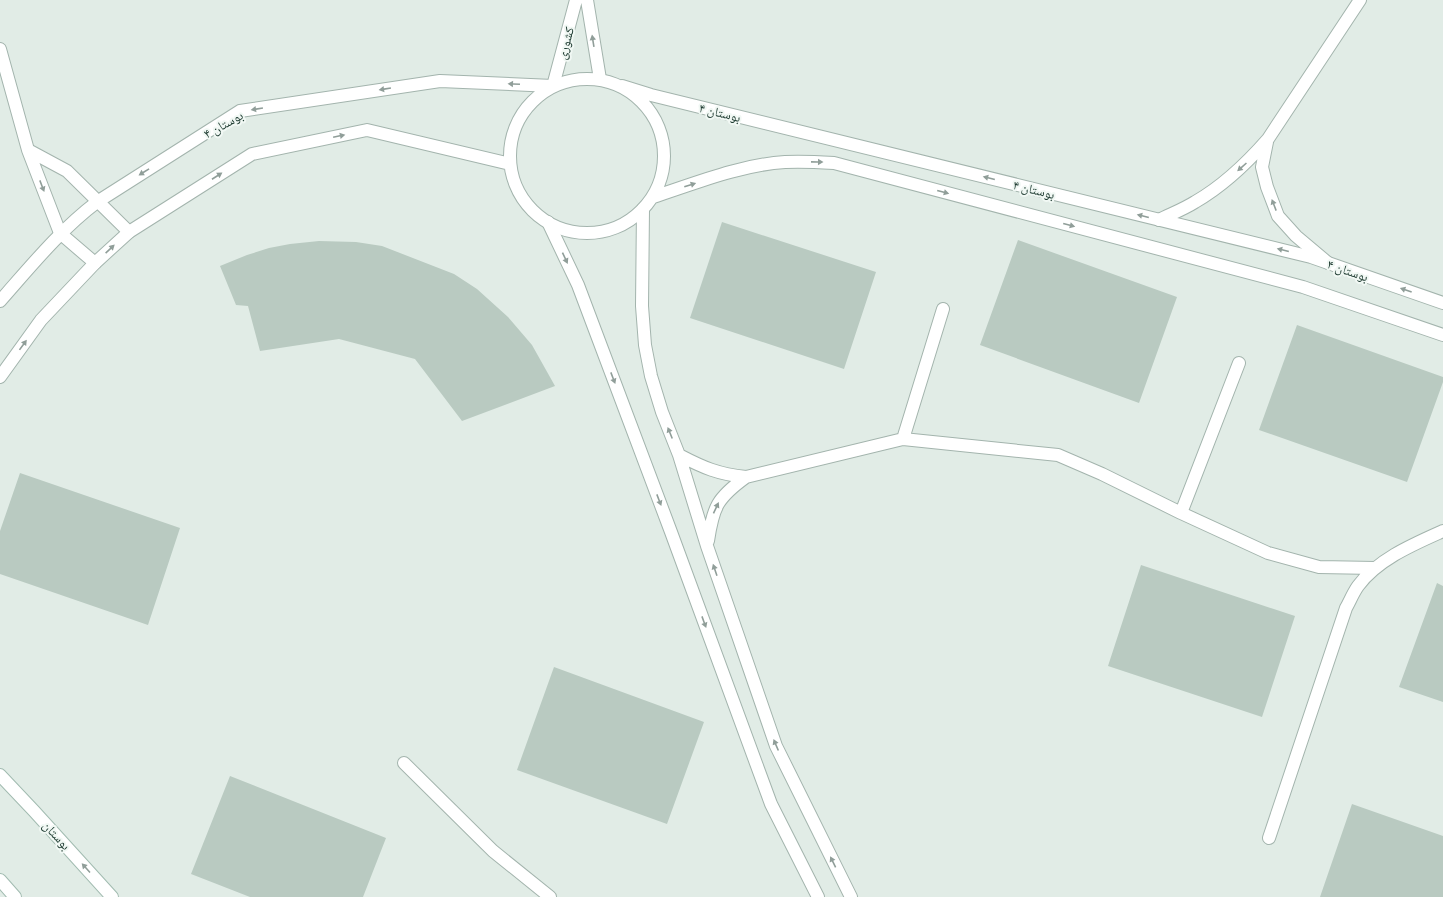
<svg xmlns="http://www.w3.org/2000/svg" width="1443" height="897" viewBox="0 0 1443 897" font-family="Cabin,'Noto Naskh Arabic',sans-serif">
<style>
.building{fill:#b9cac1}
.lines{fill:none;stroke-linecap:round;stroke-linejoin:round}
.minor-casing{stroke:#a3b4ad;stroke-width:14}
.tertiary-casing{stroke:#a3b4ad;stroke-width:14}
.secondary-casing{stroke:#a1bbb0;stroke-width:14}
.minor{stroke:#fff;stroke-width:12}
.tertiary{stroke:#fff;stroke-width:12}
.secondary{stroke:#fff;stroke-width:12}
.oneway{fill:#909e99}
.labels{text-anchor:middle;stroke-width:4;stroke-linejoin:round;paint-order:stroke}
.street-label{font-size:13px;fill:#203d33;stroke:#f1f8f4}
</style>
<rect width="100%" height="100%" fill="#e1ece6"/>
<path class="building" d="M722 222 876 272 844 369 690 318Z
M1018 240 1177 297 1139 403 980 345Z
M319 241 356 242 382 246 454 274 477 289 508 317 532 345 555 386 462 421 415 359 339 339 260 351 248 306 236 305 220 266 247 255 269 248 290 244Z
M1297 325 1443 377V382L1407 482 1259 430Z
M20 473 180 528 148 625 0 574V531Z
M1141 565 1295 616 1262 717 1108 666Z
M1437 583 1443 586V702L1399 687Z
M554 667 704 722 667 824 517 770Z
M230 776 386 838 363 897H250L191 874Z
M1352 804 1443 836V897H1320Z"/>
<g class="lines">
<g class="minor-casing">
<path id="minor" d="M587 0 600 79
M0 49 28 150 60 233 95 263
M553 86 576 0
M1267 142 1262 167 1267 187 1278 216 1296 236 1328 263
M28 150 67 171 129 232
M643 209 642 306 645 345 651 376 662 412 679 455 707 546 776 746 851 897
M1159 220C1171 214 1184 209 1195 202 1223 186 1247 163 1268 139L1360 0
M548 222 578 285 671 532 771 804 818 897
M903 439 943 309
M679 455C704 468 718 474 746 477L903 439 1058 455 1102 474 1181 513 1268 553 1319 567 1375 568
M1181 513 1239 363
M708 541C713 507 717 498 746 477
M404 763 493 851 550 897
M1269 838 1346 608C1350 601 1353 593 1358 586 1378 559 1414 544 1443 531"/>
</g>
<g class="tertiary-casing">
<path id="tertiary" d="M510 156a77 77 0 1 1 154 0a77 77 0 1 1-154 0Z
M622 86 651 95 1311 257 1443 303
M653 197C696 183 740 165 785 162 801 161 818 162 834 163L1303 287 1443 335
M0 301C31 266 60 230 97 202L240 111 440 81 553 86
M0 377 41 320 95 263 129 232 252 154 367 130 510 164"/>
</g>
<g class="secondary-casing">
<path id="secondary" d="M0 775 34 811 112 897
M0 880 15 897"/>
</g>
<use href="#minor" class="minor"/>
<use href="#tertiary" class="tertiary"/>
<use href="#secondary" class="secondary"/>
</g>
<defs><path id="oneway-solid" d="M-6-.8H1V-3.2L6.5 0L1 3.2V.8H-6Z"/></defs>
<g class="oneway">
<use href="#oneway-solid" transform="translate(593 41) rotate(-99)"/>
<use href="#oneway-solid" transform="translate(514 84) rotate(-177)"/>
<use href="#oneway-solid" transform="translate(385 89) rotate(171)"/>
<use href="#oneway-solid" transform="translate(257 109) rotate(171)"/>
<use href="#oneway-solid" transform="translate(339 136) rotate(-12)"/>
<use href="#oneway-solid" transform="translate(817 162) rotate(1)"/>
<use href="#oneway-solid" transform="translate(1242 167) rotate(138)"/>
<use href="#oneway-solid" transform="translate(144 172) rotate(148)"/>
<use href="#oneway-solid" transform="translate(217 176) rotate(-33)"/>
<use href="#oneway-solid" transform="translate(989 178) rotate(-166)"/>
<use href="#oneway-solid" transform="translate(690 185) rotate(-18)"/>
<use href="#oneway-solid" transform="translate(42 186) rotate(69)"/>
<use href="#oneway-solid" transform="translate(943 192) rotate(15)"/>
<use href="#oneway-solid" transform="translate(1274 205) rotate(-111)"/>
<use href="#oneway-solid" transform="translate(1143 216) rotate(-166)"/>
<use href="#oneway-solid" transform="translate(1069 225) rotate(15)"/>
<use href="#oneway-solid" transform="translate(110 249) rotate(-43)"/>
<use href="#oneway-solid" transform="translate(1283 250) rotate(-166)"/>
<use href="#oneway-solid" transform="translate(565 258) rotate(65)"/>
<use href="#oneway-solid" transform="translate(1406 290) rotate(-161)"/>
<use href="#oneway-solid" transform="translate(23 345) rotate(-54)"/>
<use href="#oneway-solid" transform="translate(613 378) rotate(69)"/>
<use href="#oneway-solid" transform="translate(670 433) rotate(-112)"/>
<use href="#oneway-solid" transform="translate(659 500) rotate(69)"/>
<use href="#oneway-solid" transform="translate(716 508) rotate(-65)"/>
<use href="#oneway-solid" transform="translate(715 570) rotate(-109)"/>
<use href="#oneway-solid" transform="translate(704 622) rotate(70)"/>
<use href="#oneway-solid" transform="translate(776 745) rotate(-113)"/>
<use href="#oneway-solid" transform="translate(833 862) rotate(-116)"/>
<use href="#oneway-solid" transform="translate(86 868) rotate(-132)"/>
</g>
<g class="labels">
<g class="street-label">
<text transform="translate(565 43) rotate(-75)" y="5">کشوری</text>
<text transform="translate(720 112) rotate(14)" y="5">بوستان ۴</text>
<text transform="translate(223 124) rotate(-29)" y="5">بوستان ۴</text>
<text transform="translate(1034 189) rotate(14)" y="5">بوستان ۴</text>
<text transform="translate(1348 270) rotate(19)" y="5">بوستان ۴</text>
<text transform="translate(57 835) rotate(48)" y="5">بوستان</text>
</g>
</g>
</svg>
